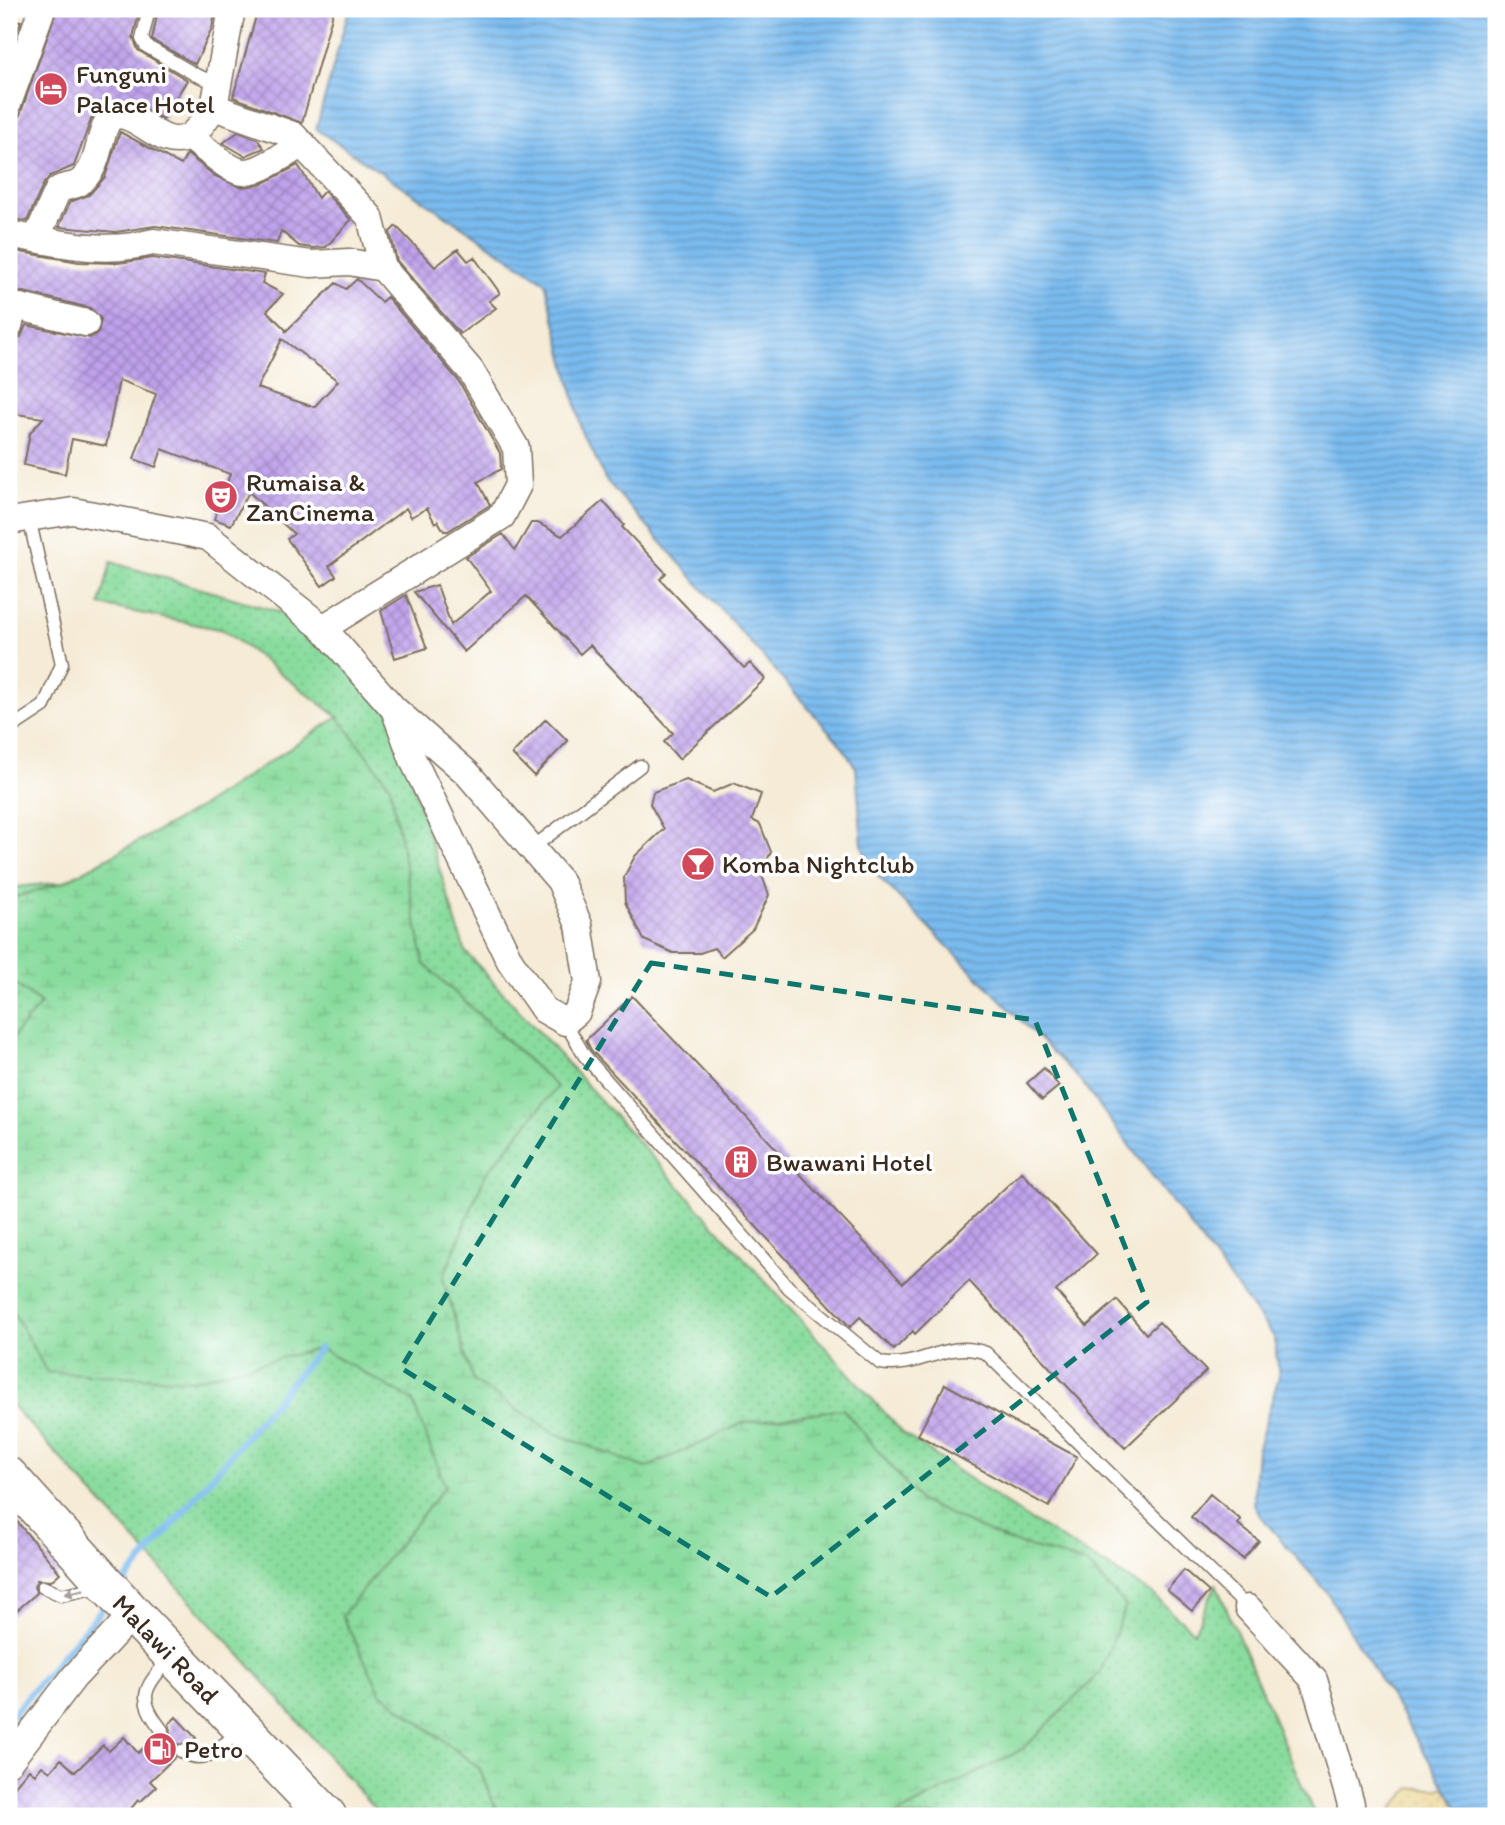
<svg xmlns="http://www.w3.org/2000/svg" width="1505" height="1825" viewBox="0 0 1505 1825" font-family="Itim,sans-serif">
<style>
.grass{fill:url(#grass-dots);stroke:#62835e;stroke-width:2}
.wetland{fill:url(#wetland-marsh);stroke:#62835e;stroke-width:2}
.sand{fill:url(#sand-dots);stroke:#94825e;stroke-width:2}
.water{fill:url(#water-rules);stroke:#5a7286;stroke-width:2}
.lines{fill:none;stroke-linecap:round;stroke-linejoin:round}
.stream{stroke:#7abbef;stroke-width:7}
.building{fill:url(#building-cross-hatch);fill-rule:evenodd}
.service-casing{stroke:#7c6e5e;stroke-width:15}
.minor-casing{stroke:#7c6e5e;stroke-width:29}
.primary-casing{stroke:#7c6e5e;stroke-width:41}
.service{stroke:#fff;stroke-width:12}
.minor{stroke:#fff;stroke-width:26}
.primary{stroke:#fff;stroke-width:38}
.oneway{fill:#a79f9a}
.marked{fill:none;stroke:#0f766e;stroke-width:5;stroke-dasharray:14 9;stroke-linejoin:round}
.labels{text-anchor:middle;stroke-width:7;stroke-linejoin:round;paint-order:stroke}
.poi-label{font-size:26px;fill:#3b2a1e;stroke:#fff;text-anchor:start}
.street-label{font-size:26px;fill:#3b2a1e;stroke:#fff}
</style>
<defs>
<pattern id="grass-dots" width="8" height="8" patternUnits="userSpaceOnUse" patternTransform="scale(1.75)"><rect width="8" height="8" fill="#89dc9e"/><path d="M2 2h.1M6 6h.1" fill="none" stroke="#77bd88" stroke-width="1.8" stroke-linecap="round"/></pattern>
<pattern id="wetland-marsh" width="20" height="14" patternUnits="userSpaceOnUse" patternTransform="scale(1.75)"><rect width="20" height="14" fill="#89dc9e"/><path d="M1 5h8M5 5V1M11 12h8M15 12V8" fill="none" stroke="#77bd88"/></pattern>
<pattern id="sand-dots" width="8" height="8" patternUnits="userSpaceOnUse" patternTransform="scale(1.75)"><rect width="8" height="8" fill="#eeda9e"/><path d="M2 2h.1M6 6h.1" fill="none" stroke="#cdbb88" stroke-width="1.8" stroke-linecap="round"/></pattern>
<pattern id="water-rules" width="6" height="5" patternUnits="userSpaceOnUse" patternTransform="scale(1.75)"><rect width="6" height="5" fill="#7abbef"/><path d="M0 2.5h6" fill="none" stroke="#6598c1"/></pattern>
<pattern id="building-cross-hatch" width="8" height="8" patternUnits="userSpaceOnUse" patternTransform="scale(1.75)"><rect width="8" height="8" fill="#bfa1ec"/><path d="M0 0l8 8M0 8l8-8" fill="none" stroke="#9c83bf"/></pattern>
</defs>
<rect width="100%" height="100%" fill="#fff"/>
<filter id="ink" filterUnits="userSpaceOnUse"><feTurbulence type="fractalNoise" baseFrequency=".0143" numOctaves="2"/><feDisplacementMap in="SourceGraphic" scale="14" xChannelSelector="R" yChannelSelector="G"/><feConvolveMatrix kernelMatrix="1 2 1 2 8 2 1 2 1" color-interpolation-filters="sRGB"/></filter>
<filter id="wash" filterUnits="userSpaceOnUse"><feTurbulence type="fractalNoise" baseFrequency=".00686" numOctaves="4" result="noise"/><feDisplacementMap in="SourceGraphic" scale="28" xChannelSelector="R" yChannelSelector="G"/><feGaussianBlur stdDeviation="1.57" result="paint"/><feColorMatrix in="noise" values="0 0 0 0 0 0 0 0 0 0 0 0 0 0 0 0 0 1.4 0 .05"/><feComposite in="paint" operator="in"/></filter>
<g filter="url(#wash)">
<rect width="100%" height="100%" fill="#f5ebd6"/>
<path class="grass" d="M111 562 290 615 331 647 390 711 465 951 904 1434 1024 1516 1150 1592 1194 1632 1216 1584 1315 1816H381L244 1659 9 1402V888L64 882 196 810 338 717 223 630 100 605Z"/>
<path class="wetland" d="M338 717 390 786 424 964 557 1087 485 1175 443 1278 473 1381 554 1433 646 1468 743 1423 843 1409 920 1501 1006 1540 1086 1563 1126 1606 1100 1673 1023 1749 894 1816H499L479 1768 381 1693 342 1616 445 1486 412 1400 320 1348 192 1380 47 1372 9 1305V1041L41 1004 9 979V899L64 882 196 810Z"/>
<path class="sand" d="M1411 1788H1446L1463 1816H1392L1394 1806Z"/>
<path class="water" d="M349 9H1496V1816H1463L1326 1591 1260 1516 1254 1503 1255 1475 1257 1451 1279 1376 1274 1337 1079 1079 870 868 862 845 856 768 842 746 605 479 581 426 545 282 316 129Z"/>
<g class="lines">
<path class="stream" d="M122 1585 320 1348
M9 1719 108 1602"/>
</g>
<g id="blocks">
<path class="building" d="M57 9H140L133 37 138 50 187 80 163 119 123 100 100 105 91 120 74 166 50 176 44 183 27 221 9 219V133L13 135Z
M158 9H216L212 29 195 64 152 40Z
M258 9H334L302 123 233 97Z
M9 20 21 21 9 55Z
M120 132 181 165 187 154 215 176 240 187 260 185 298 165 318 198 324 191 351 220 326 247 312 248 299 246 281 231 277 243 155 226 116 232 59 227 70 202 89 195 105 177Z
M238 132 257 139 264 148 245 156 223 143Z
M396 226 435 267 458 249 468 261 474 257 500 293 489 301 496 308 460 334 397 261 390 232Z
M9 250 79 262 118 263 153 258 265 274 262 283 283 294 267 311 286 330 285 332 336 283 346 289 357 279 381 302 387 297 458 380 500 453 501 469 478 482 490 505 448 531H444L438 521 435 523 427 508 411 517 406 508 329 566 336 576 322 586 287 539 294 534 249 492 231 525 214 519 230 474 162 449 156 467 134 459 156 394 119 380 106 446 72 439 65 474 24 465 30 433 43 418 9 413 10 341 21 337 26 325 90 338 98 333 101 319 90 308 24 292 9 293ZM282 339 338 381 314 407 257 388Z
M603 501 624 525 622 527 666 573 660 579 744 668 750 663 765 679 679 759 664 742 673 733 590 645 580 654 526 596 464 652 414 592 437 585 451 625 491 591 466 557 503 534 515 550 531 523H538L562 536Z
M406 595 427 648 395 658 381 611Z
M546 719 568 741 534 776 512 754Z
M686 780 713 792 734 783 761 794 752 820 760 824 771 852 761 873 769 895 753 929 722 957 714 948 700 953H673L644 940 625 902 624 877 635 856 664 829 650 804 653 792Z
M632 996 903 1283 1022 1172 1097 1254 1056 1291 1087 1326 1117 1300 1146 1334 1159 1322 1206 1371 1125 1448 969 1281 915 1334 913 1331 894 1350 860 1317 850 1327 591 1050 586 1040Z
M1044 1068 1059 1086 1042 1100 1027 1083Z
M945 1384 1077 1457 1049 1507 918 1435Z
M1210 1494 1241 1520 1238 1524 1259 1541 1243 1559 1191 1517Z
M9 1512 60 1573 51 1581 37 1580 34 1587 37 1593 9 1617Z
M1184 1570 1209 1592 1192 1611 1167 1590Z
M176 1717 196 1738 188 1745 176 1744 172 1751 175 1757 150 1781 156 1787 140 1802 138 1800 125 1816H27L9 1801V1793L29 1769 35 1774 42 1766 50 1772 61 1759 75 1772 103 1745 109 1751 124 1737 138 1753 156 1736 168 1737 171 1730 169 1724Z"/>
</g>
</g>
<g filter="url(#ink)">
<use href="#blocks" fill-opacity="0" stroke="#7c6e5e" stroke-width="2"/>
<g class="lines">
<g class="service-casing">
<path id="service" d="M149 9 142 39 146 46 196 75 219 84
M9 729 44 706 62 664 29 518
M532 848 640 766
M565 1022 584 1055 789 1288 880 1363C920 1370 946 1338 986 1353L1248 1608
M43 1587 61 1595 102 1586
M162 1730C135 1696 145 1688 171 1657
M181 1751C207 1767 219 1748 239 1731"/>
</g>
<g class="minor-casing">
<path id="minor" d="M232 9 214 107 293 135 370 217 383 268
M9 101 42 9
M190 137C249 183 237 182 303 144
M9 234C58 243 103 255 153 242L311 264 349 262 383 268 471 371 516 448 518 485 502 516 323 628
M36 239 58 190C64 186 72 187 79 183 102 166 96 138 110 117 136 106 160 152 188 137 198 132 207 116 214 107
M9 326 13 311 20 307 86 323
M9 521 73 511 208 537 323 628 394 709 467 773 560 881 579 925 588 982 577 1012 565 1022 544 1010 510 961 413 760 394 709
M1248 1608 1314 1680 1351 1804 1350 1816
M9 1762 74 1677 133 1614"/>
</g>
<g class="primary-casing">
<path id="primary" d="M9 1477 133 1614 327 1816"/>
</g>
<use href="#service" class="service"/>
<use href="#minor" class="minor"/>
<use href="#primary" class="primary"/>
</g>
<defs><path id="oneway-solid" d="M-6-.8H1V-3.2L6.5 0L1 3.2V.8H-6Z" transform="scale(1.75)"/></defs>
<use class="oneway" href="#oneway-solid" transform="translate(74 1592) rotate(167)"/>
</g>
<path class="marked" d="M651 963 1035 1020 1147 1302 771 1597 401 1368Z"/>
<defs>
<g id="hotel-disc" transform="scale(1.75)"><circle r="9.5" fill="#d1495b" stroke="#fff"/><path d="M-6-4.5h1.5V1H6V5H4.5V3h-9V5H-6ZM-4 0a1.8 1.8 0 1 1 3.6 0ZM.5 0V-2.5h3Q6-2.5 6 0Z" fill="#fff"/></g>
<g id="theatre-disc" transform="scale(1.75)"><circle r="9.5" fill="#d1495b" stroke="#fff"/><path d="M-5-5.5Q0-4 5-5.5V0Q5 5 0 6Q-5 5-5 0ZM-3.3-2.5H-1v1.5H-3.3ZM1-2.5H3.3v1.5H1ZM-2.8 1Q0 5.5 2.8 1Z" fill="#fff"/></g>
<g id="bar-disc" transform="scale(1.75)"><circle r="9.5" fill="#d1495b" stroke="#fff"/><path d="M-6-5H6L.8 .8V4.5H3.5V6h-7V4.5H-.8V.8Z" fill="#fff"/></g>
<g id="building-disc" transform="scale(1.75)"><circle r="9.5" fill="#d1495b" stroke="#fff"/><path d="M-4-6H4V6H1V3H-1V6H-4ZM-2.5-4.3h1.7v1.8h-1.7ZM.8-4.3h1.7v1.8H.8ZM-2.5-1h1.7V.8h-1.7ZM.8-1h1.7V.8H.8Z" fill="#fff"/></g>
<g id="fuel-disc" transform="scale(1.75)"><circle r="9.5" fill="#d1495b" stroke="#fff"/><path d="M-5.5-6h7V0h2V4h1.3V-2.5L3-4.5l.8-.8L6-3V5H2.5V1h-1V6h-7ZM-4.2-4.7v3.2H.2V-4.7Z" fill="#fff"/></g>
</defs>
<g fill-rule="evenodd">
<use href="#hotel-disc" x="51" y="89"/>
<use href="#theatre-disc" x="221" y="497"/>
<use href="#bar-disc" x="698" y="864"/>
<use href="#building-disc" x="741" y="1162"/>
<use href="#fuel-disc" x="160" y="1749"/>
</g>
<g class="labels">
<g class="poi-label">
<text x="76" y="83">Funguni<tspan x="76" dy="30">Palace Hotel</tspan></text>
<text x="246" y="491">Rumaisa &amp;<tspan x="246" dy="30">ZanCinema</tspan></text>
<text x="722" y="873">Komba Nightclub</text>
<text x="766" y="1171">Bwawani Hotel</text>
<text x="184" y="1758">Petro</text>
</g>
<g class="street-label">
<text transform="translate(166 1649) rotate(46)" y="9">Malawi Road</text>
</g>
</g>
<rect width="1505" height="1825" fill="none" stroke="#fff" stroke-width="35"/>
</svg>
